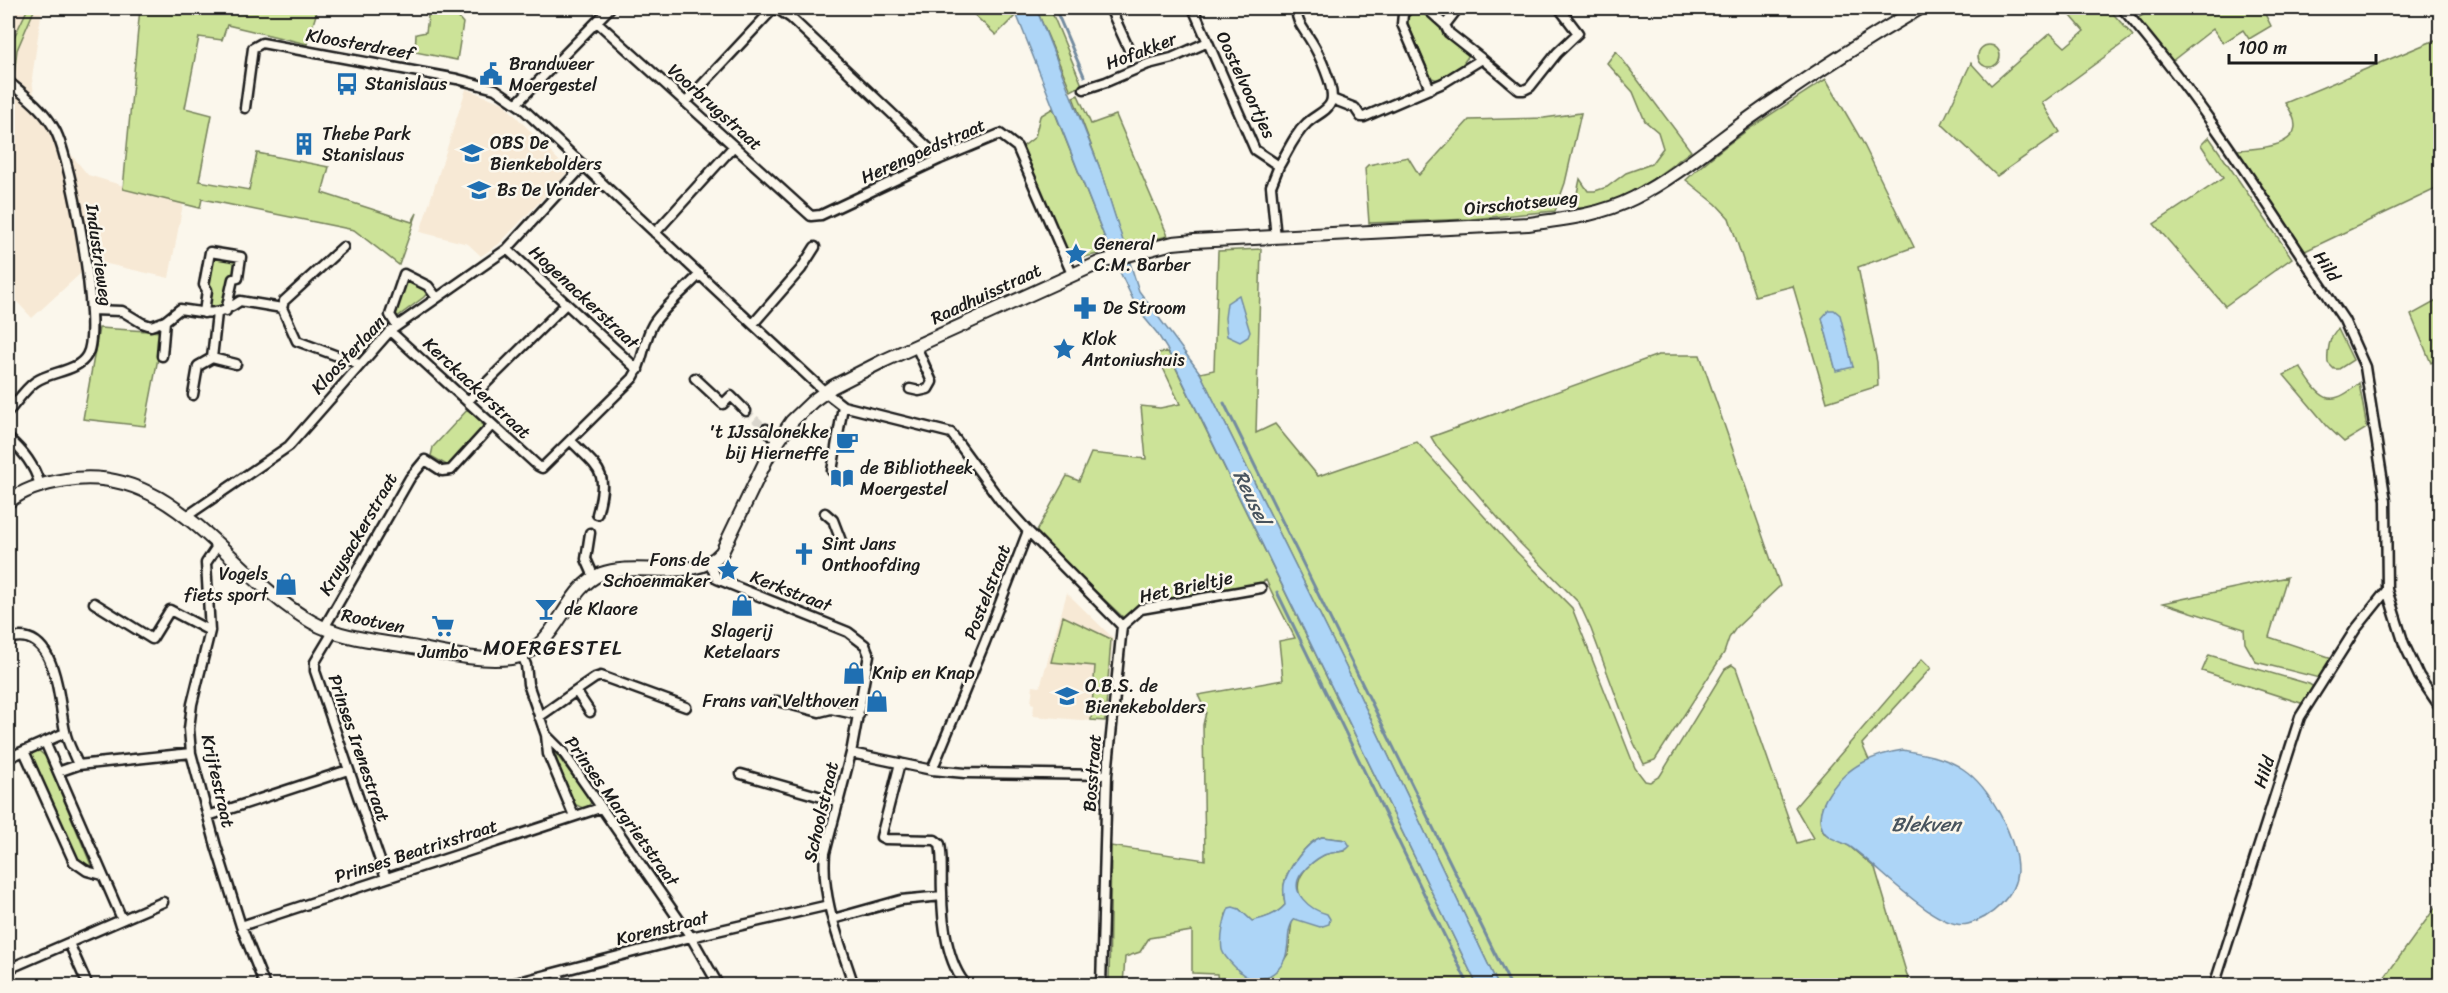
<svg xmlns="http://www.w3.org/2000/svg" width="2448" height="993" viewBox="0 0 2448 993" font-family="Sriracha,sans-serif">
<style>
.built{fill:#f7e9d5}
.green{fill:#cce398;stroke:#74805a;stroke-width:1.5;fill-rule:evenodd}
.water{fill:#add5f7;stroke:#738b9f;stroke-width:1.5}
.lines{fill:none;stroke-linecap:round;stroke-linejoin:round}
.stream{stroke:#738b9f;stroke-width:3}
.street-tunnel{stroke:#dad6cd;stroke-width:8;stroke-dasharray:8 4;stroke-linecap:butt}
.street-casing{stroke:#1c1c1c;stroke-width:13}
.secondary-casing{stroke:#1c1c1c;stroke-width:16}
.street{stroke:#fbf7ec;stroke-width:8}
.secondary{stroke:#fbf7ec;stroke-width:12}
.labels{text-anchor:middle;stroke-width:5;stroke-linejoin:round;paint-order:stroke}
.street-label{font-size:18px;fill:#1c1c1c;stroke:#fbf7ec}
.poi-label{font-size:18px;fill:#1c1c1c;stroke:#fbf7ec;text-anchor:start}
.water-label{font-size:20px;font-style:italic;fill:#48545e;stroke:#fbf7ec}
.quarter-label{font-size:21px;letter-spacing:1.5px;fill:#1c1c1c;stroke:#fbf7ec}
</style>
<rect width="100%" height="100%" fill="#fbf7ec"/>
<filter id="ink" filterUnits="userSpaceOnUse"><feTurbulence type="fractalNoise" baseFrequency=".0167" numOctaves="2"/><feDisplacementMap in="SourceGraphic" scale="12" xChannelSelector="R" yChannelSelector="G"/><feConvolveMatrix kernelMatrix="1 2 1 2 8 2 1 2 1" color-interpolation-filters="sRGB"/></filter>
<g filter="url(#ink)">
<path class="built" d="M8 8H42L32 78 36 112 88 175 183 204 169 278 94 261 32 318 8 292Z
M466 89 503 103 569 171 499 244 481 256 468 244 420 232Z
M1067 593 1113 638 1105 722 1033 716 1034 704 1031 703 1033 686 1040 687Z"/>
<path class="green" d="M28 8H35L17 50 14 75 8 71V50Z
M140 8H318L307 44 227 25 222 40 199 37 185 108 212 115 199 181 249 190 257 153 329 167 322 193 412 222 417 213 399 265 354 230 202 199 200 208 123 189Z
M426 8H450L463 23 457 60 415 52 416 34 426 32 428 17Z
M967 8H1014L1017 14 996 35Z
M1036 8H1050L1082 85 1071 91Z
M1417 8 1438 22 1443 35 1469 55 1462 65 1438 80 1432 78 1430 75 1406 19 1409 12Z
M2067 8H2108L2133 36 2042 103 2060 132 1997 176 1942 124 1971 63 1991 85 2050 33 2065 47 2084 31 2065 9Z
M2154 8H2262L2271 26 2249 39 2243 30 2223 43 2213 29 2172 61 2138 18Z
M2440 38V187L2303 252 2235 150C2264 149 2317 145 2285 103Z
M1978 56a11 11 0 1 1 22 0a11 11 0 1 1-22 0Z
M1616 51 1691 151C1658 175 1619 210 1576 208L1575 203 1580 179 1588 191H1595L1607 187 1626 173 1651 164 1663 148 1658 132 1645 121 1633 92 1607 63Z
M1826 79 1862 141 1914 247 1858 267 1877 362 1878 386 1827 402 1793 286 1755 296 1729 218 1716 204 1686 180C1727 140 1778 110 1826 79ZM1822 318 1853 367H1852L1836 370Z
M1078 95 1091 124 1116 115 1168 236 1124 246 1099 166 1073 97Z
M1053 108 1110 251 1077 259 1066 249 1021 148 1035 137 1040 116Z
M1581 113 1565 183 1555 211 1471 219 1369 223 1365 168 1368 165 1408 157 1419 175 1469 120 1544 118Z
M2209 137 2292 258 2225 306 2154 224 2223 178 2201 145Z
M1261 249 1256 433 1275 424 1318 476 1417 442 1511 546 1572 608 1635 768 1645 781 1650 782 1660 776 1725 669 1732 665 1736 668 1797 843 1813 838 1795 807 1922 659 1931 668 1862 744 1869 760C1845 770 1809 805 1824 833L1849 846 1875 868 1910 985H1498L1345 665 1200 373 1214 370 1218 251Z
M211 256 237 259 236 273 231 277 223 308H207L206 285Z
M404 279H408L428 292 424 297 397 317 394 314Z
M2440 299V358L2431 363 2411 315Z
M99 328 163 332 145 426 83 419Z
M2338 329 2353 360 2339 369H2334L2328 363C2327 353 2329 335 2338 329Z
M1168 352 1477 985H1218L1217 974 1192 973V931L1149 938 1140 952 1125 957 1123 985H1109L1111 846 1205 860 1203 725 1206 712 1198 695 1283 680 1279 641 1295 638C1285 618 1275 600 1266 580L1257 585 1147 605 1126 620 1035 534 1067 476 1079 481 1091 453 1146 459 1141 406 1160 408 1180 404 1156 353ZM1322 837 1346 840 1345 851C1338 852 1329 852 1322 856 1290 874 1289 904 1327 915L1295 919 1292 921 1288 954 1277 970 1267 977 1222 948 1226 914 1239 909 1252 921C1265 918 1276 915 1285 905 1284 898 1283 892 1284 885 1286 871 1307 841 1322 837Z
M1658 355H1700L1780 586 1736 628 1729 638 1724 653 1655 760 1644 764 1632 739 1591 629 1579 603 1517 540 1437 447 1431 437Z
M2300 367C2319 396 2328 412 2359 383L2367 428 2344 442 2327 426 2284 375Z
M469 408 481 419 483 427 450 467 431 456 433 447Z
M2287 577 2269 637 2332 658 2319 678 2256 662 2245 643 2244 629 2163 603Z
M1063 616 1111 639 1105 721 1091 720 1095 666 1051 662Z
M2209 655 2309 684 2314 687 2304 704 2202 671Z
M38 750 46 757 91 865 84 866 76 858 32 758V754Z
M553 750 588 796 591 803 585 809 574 804Z
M2440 901V985H2379Z"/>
<path class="water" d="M1014 8H1036L1099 166 1139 291 1200 373 1345 665 1498 985H1477L1167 349 1157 333 1138 310 1110 251Z
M1239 295 1250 332 1248 337 1240 342 1227 336 1225 318 1227 303Z
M1829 310H1834L1840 315 1853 367 1836 371 1822 318Z
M1903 750C1924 754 1945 757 1963 769 1990 787 2017 838 2017 871 2016 896 1991 918 1968 924 1936 932 1876 863 1849 846 1841 841 1827 839 1823 830 1811 807 1841 774 1860 764 1873 757 1888 752 1903 750Z
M1322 837 1346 840 1350 846C1344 854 1333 851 1324 855 1316 859 1307 867 1302 873 1287 892 1311 910 1327 914L1330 919 1329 924 1320 927 1295 919C1281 932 1298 960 1269 976 1253 984 1244 977 1233 965 1229 961 1224 956 1222 950 1220 938 1224 919 1229 908L1233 907 1239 909 1252 921C1265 918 1276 915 1285 905 1284 898 1283 892 1284 885 1286 871 1307 841 1322 837Z"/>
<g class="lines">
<path class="stream" d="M1055 8 1084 76
M1224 403 1511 986
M1277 592 1469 986"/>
<path class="street-tunnel" d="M746 411 766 429"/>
<g class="street-casing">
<path id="street" d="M776 8 791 18 940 159
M1110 8 1131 54
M1193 8 1255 150 1279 166 1271 186 1276 238
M1409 8 1403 14 1402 24 1430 89
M1426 8 1445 25 1449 33 1482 59
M2122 8C2206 104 2273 214 2344 320L2365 367 2386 501 2387 590 2404 644 2419 676 2440 707
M597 22 811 216 821 215 940 159 1000 134 1017 147 1072 274
M1445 25 1458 8
M8 81C25 96 44 109 55 130 71 159 103 329 87 355 78 372 50 371 35 382 25 389 16 403 8 412
M1084 89 1106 82 1148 64 1172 58 1208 42
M1332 99 1355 108 1361 117H1364L1443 83 1482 59 1519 90H1524L1530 87 1557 53 1578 33 1559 8
M686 102 774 8
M517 103 610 8
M245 108 253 48 262 43 457 79 495 89 521 107 825 392 843 406 951 433 1000 500 1028 531 1122 626
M1279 166C1288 151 1294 135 1307 123 1314 116 1328 111 1331 102 1336 89 1318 52 1311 41 1304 29 1295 21 1297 8
M655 233 734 146
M343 247 284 301 282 308 297 341 359 364
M507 249 638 370
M91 310 122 311 142 323 151 326 165 321 180 309C205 313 218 317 240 301L282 308
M204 313 207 290 204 285 210 252 241 257 238 278 233 279 226 311
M753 324 801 269 815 247
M397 326 390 315 404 274 428 286 437 298
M390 331 538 466 542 468 633 378C644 361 643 341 653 324 665 306 685 290 700 274
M162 356 165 321
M212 358 236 364
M695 378 723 404 731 396 746 411
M910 389 919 391 928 389 932 382 916 346
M193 395 198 366 212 358 217 313
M468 401 566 304
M766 429 777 441
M8 438C24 452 34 465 40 485
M571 441C600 470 609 471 597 514
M832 471 843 406
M825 513 833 520 843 546
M187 516 289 446 390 331 507 249 584 165
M590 533 586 559 594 577
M218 545 206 563 210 631 192 704 189 729 191 753 216 846 241 926 265 986
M710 564 717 579 848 632 865 645 869 655 851 753 825 853C821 899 840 942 854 986
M94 603 152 639 170 610 210 631
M1122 626 1141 609 1261 588
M324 628 410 478 425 460 442 471 451 470 492 425
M333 632 315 662V671L386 878
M8 639C58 624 58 701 65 731 67 743 74 754 78 765
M522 655 526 665 528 684 546 735 548 754 574 816
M576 691 595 678 601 676 686 707
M777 701 819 712 831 709 859 715
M539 717 576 691 590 712
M546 735 563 752 691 937 719 986
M45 742 122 919
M24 751 74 862 87 871 102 875
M851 753 932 770 965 773 1107 775
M8 758 65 733
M900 763 881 837 885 839 935 840 940 844C943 860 941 876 942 892 942 921 947 964 967 986
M932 770 985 642 1028 531
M58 772 78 765 191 753
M741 774 839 802
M208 816 348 770
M833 919 901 900 942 896
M241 926 600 808
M69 943 88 986
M8 965 15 966 163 902
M558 972 562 986
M504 986 691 937 829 905
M1101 986 1107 775 1122 626
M2214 986 2300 717 2355 630 2387 590"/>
</g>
<g class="secondary-casing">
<path id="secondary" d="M8 502C24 489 46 483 66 480 175 462 229 576 312 622 342 639 379 641 412 647 444 653 479 662 511 658 558 651 563 589 601 574 637 560 695 584 722 552L768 456 792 421 813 401 832 387 881 362 1101 262 1173 243 1194 241 1528 224C1564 219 1601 215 1634 198 1674 178 1715 143 1751 117 1806 78 1862 42 1920 8"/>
</g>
<use href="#street" class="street"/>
<use href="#secondary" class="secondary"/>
</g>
</g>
<defs>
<g id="civic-bare" transform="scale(1.8)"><path d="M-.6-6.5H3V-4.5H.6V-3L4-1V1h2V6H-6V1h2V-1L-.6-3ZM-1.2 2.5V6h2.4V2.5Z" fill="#1f6fb2" stroke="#fbf7ec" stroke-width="2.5" paint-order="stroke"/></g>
<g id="bus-bare" transform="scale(1.8)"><path d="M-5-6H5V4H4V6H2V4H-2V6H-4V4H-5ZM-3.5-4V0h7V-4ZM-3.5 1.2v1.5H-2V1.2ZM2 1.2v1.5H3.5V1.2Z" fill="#1f6fb2" stroke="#fbf7ec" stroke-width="2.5" paint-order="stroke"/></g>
<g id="building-bare" transform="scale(1.8)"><path d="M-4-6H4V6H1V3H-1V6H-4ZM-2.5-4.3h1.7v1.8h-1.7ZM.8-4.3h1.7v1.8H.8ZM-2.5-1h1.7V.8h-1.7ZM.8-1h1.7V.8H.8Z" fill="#1f6fb2" stroke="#fbf7ec" stroke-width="2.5" paint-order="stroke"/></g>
<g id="school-bare" transform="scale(1.8)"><path d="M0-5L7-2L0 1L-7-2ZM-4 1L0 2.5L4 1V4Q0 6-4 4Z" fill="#1f6fb2" stroke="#fbf7ec" stroke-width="2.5" paint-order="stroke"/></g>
<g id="sight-bare" transform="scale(1.8)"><path d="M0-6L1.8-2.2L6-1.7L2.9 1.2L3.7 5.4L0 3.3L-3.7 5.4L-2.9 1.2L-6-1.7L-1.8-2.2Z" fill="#1f6fb2" stroke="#fbf7ec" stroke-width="2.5" paint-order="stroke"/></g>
<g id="pharmacy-bare" transform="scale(1.8)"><path d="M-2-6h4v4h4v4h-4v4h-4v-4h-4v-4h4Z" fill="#1f6fb2" stroke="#fbf7ec" stroke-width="2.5" paint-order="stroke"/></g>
<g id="cafe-bare" transform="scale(1.8)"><path d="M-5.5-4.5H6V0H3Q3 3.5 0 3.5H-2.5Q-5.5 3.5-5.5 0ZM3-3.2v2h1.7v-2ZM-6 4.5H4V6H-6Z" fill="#1f6fb2" stroke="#fbf7ec" stroke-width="2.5" paint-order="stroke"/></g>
<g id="library-bare" transform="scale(1.8)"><path d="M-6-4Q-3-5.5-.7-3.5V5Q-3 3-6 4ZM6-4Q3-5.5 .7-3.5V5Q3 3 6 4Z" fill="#1f6fb2" stroke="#fbf7ec" stroke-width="2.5" paint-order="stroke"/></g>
<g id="church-bare" transform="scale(1.8)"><path d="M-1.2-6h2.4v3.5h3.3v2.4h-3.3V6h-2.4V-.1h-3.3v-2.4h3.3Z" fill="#1f6fb2" stroke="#fbf7ec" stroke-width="2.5" paint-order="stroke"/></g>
<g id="shop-bare" transform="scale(1.8)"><path d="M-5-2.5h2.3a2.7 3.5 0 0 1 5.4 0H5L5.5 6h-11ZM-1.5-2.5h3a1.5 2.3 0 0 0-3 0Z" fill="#1f6fb2" stroke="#fbf7ec" stroke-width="2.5" paint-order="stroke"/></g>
<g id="bar-bare" transform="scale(1.8)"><path d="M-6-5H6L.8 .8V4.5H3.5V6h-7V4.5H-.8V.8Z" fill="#1f6fb2" stroke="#fbf7ec" stroke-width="2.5" paint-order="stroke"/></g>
<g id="supermarket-bare" transform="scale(1.8)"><path d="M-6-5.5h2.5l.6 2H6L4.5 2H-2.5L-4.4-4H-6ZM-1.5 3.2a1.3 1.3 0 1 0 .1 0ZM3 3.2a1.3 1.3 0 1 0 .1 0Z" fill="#1f6fb2" stroke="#fbf7ec" stroke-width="2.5" paint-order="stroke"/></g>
</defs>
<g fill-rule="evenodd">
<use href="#civic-bare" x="491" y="74"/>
<use href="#bus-bare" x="347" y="84"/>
<use href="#building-bare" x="304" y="144"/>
<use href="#school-bare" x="472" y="153"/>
<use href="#school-bare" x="479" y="190"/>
<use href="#sight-bare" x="1076" y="254"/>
<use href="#pharmacy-bare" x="1085" y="308"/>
<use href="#sight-bare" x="1064" y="349"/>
<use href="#cafe-bare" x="847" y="442"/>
<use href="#library-bare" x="842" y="478"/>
<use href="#church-bare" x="804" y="554"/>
<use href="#sight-bare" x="728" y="570"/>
<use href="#shop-bare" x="286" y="584"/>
<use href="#shop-bare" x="742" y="605"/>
<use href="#bar-bare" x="546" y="609"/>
<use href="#supermarket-bare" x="443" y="626"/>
<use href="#shop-bare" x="854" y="673"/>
<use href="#school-bare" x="1067" y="696"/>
<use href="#shop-bare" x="877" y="701"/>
</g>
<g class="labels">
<g class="street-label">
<text transform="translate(360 44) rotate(10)" y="6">Kloosterdreef</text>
<text transform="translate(1141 51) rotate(-21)" y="6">Hofakker</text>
<text transform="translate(1246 85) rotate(65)" y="6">Oostelvoortjes</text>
<text transform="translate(715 107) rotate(42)" y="6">Voorbrugstraat</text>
<text transform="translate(923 151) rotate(-24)" y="6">Herengoedstraat</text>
<text transform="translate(1521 203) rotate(-6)" y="6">Oirschotseweg</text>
<text transform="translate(99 255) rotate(82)" y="6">Industrieweg</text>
<text transform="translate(2327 266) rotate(56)" y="6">Hild</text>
<text transform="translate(986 294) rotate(-25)" y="6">Raadhuisstraat</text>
<text transform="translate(584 297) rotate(43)" y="6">Hogenackerstraat</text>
<text transform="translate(348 355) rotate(-47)" y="6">Kloosterlaan</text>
<text transform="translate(477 388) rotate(43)" y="6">Kerckackerstraat</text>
<text transform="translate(358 534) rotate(-60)" y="6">Kruysackerstraat</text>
<text transform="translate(1186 587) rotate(-12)" y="6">Het Brieltje</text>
<text transform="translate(791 591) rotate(21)" y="6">Kerkstraat</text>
<text transform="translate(987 592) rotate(-69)" y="6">Postelstraat</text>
<text transform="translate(373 621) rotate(12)" y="6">Rootven</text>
<text transform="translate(359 748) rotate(71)" y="6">Prinses Irenestraat</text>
<text transform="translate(2264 772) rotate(-72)" y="6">Hild</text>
<text transform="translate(1092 773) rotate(-86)" y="6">Bosstraat</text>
<text transform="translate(218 781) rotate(77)" y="6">Krijtestraat</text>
<text transform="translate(622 811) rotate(54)" y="6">Prinses Margrietstraat</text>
<text transform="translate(821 812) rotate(-77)" y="6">Schoolstraat</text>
<text transform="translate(416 851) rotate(-18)" y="6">Prinses Beatrixstraat</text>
<text transform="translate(662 928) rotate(-14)" y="6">Korenstraat</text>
</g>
<g class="poi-label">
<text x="509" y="70">Brandweer<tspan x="509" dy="21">Moergestel</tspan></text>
<text x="365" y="90">Stanislaus</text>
<text x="322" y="140">Thebe Park<tspan x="322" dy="21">Stanislaus</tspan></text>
<text x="490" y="149">OBS De<tspan x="490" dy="21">Bienkebolders</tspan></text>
<text x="497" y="196">Bs De Vonder</text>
<text x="1094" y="250">General<tspan x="1094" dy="21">C.M. Barber</tspan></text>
<text x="1103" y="314">De Stroom</text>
<text x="1082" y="345">Klok<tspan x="1082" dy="21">Antoniushuis</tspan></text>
<text x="829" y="438" text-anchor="end">'t IJssalonekke<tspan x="829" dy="21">bij Hierneffe</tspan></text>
<text x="860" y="474">de Bibliotheek<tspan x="860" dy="21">Moergestel</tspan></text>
<text x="822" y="550">Sint Jans<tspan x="822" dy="21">Onthoofding</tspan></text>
<text x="710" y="566" text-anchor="end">Fons de<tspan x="710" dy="21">Schoenmaker</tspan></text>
<text x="268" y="580" text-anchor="end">Vogels<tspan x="268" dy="21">fiets sport</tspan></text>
<text x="564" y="615">de Klaore</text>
<text x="742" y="637" text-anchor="middle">Slagerij<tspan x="742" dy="21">Ketelaars</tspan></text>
<text x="443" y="658" text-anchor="middle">Jumbo</text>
<text x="872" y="679">Knip en Knap</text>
<text x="1085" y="692">O.B.S. de<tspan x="1085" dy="21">Bienekebolders</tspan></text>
<text x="859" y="707" text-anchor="end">Frans van Velthoven</text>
</g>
<g class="water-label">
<text transform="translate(1252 497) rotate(64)" y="7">Reusel</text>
<text x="1926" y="831">Blekven</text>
</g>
<g class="quarter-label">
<text x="553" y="655">MOERGESTEL</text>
</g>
</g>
<rect width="2448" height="993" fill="none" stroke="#fbf7ec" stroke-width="30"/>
<rect x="15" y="15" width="2418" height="963" fill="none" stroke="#1c1c1c" stroke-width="2" filter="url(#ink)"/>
<path d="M2229 54v9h147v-9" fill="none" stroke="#1c1c1c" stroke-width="3"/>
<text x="2238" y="54" font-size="18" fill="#1c1c1c" stroke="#fbf7ec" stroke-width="4.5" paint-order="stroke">100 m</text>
</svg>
